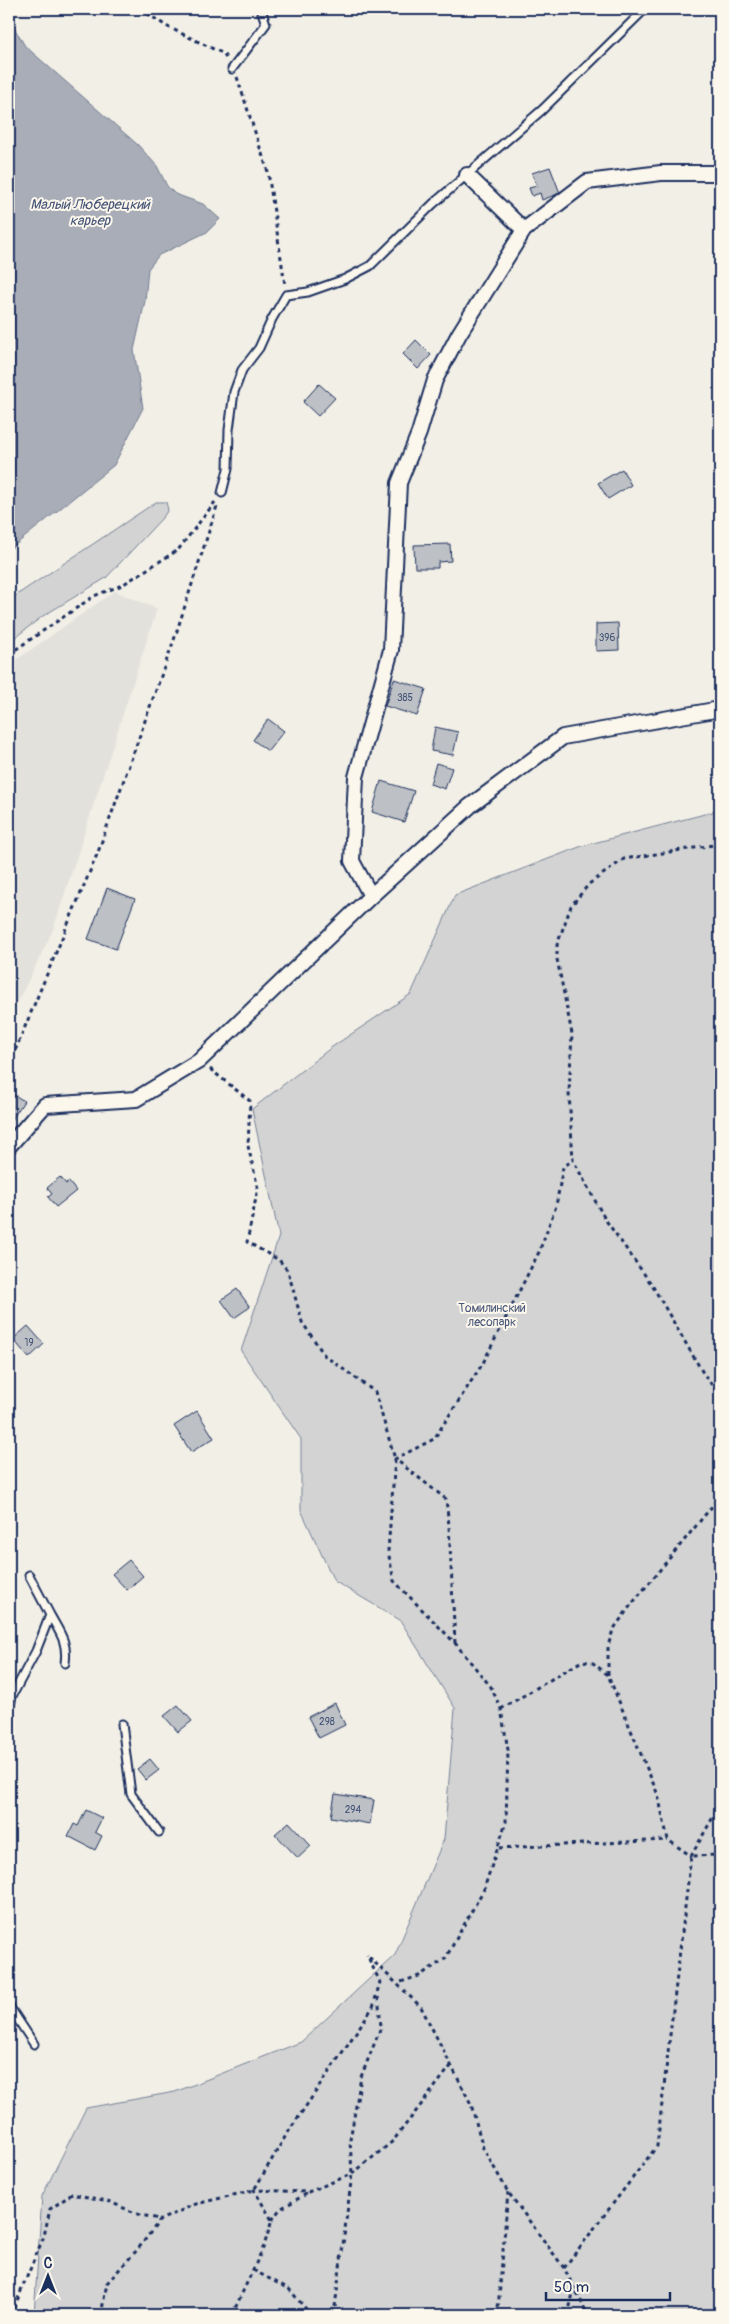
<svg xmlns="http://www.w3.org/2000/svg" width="729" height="2324" viewBox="0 0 729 2324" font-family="Pangolin,sans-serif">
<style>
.built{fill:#e2e1dc}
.green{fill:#d2d3d2;stroke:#768198}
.water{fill:#a9adb7;stroke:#707b93}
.building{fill:#bdc0c4;stroke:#1b2f5e}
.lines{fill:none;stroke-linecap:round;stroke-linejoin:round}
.lane-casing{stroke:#1b2f5e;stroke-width:11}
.street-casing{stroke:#1b2f5e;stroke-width:18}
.path{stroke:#1b2f5e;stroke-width:3;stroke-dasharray:4 4;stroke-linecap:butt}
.lane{stroke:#fbf7ec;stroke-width:7}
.street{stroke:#fbf7ec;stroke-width:14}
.labels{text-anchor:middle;stroke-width:4;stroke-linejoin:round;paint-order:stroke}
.number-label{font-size:10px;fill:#445378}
.park-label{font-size:12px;fill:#49587b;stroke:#fbf7ec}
.water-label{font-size:14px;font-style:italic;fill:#465579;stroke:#fbf7ec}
</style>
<rect width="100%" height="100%" fill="#f2efe6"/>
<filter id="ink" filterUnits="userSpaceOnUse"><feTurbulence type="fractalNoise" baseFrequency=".02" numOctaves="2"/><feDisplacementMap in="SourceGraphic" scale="10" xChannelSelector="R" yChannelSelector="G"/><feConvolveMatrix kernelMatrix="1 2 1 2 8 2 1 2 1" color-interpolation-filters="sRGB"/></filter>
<g filter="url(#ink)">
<path class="built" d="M115 591 157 609 53 930 9 1020V665Z"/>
<path class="green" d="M156 502H166L168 510 163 517 106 578 43 616 9 642V600Z
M720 810V2315H34L42 2196 86 2108 175 2092 301 2042 395 1955 444 1839 455 1708 400 1620 334 1581 301 1510V1439L241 1351 279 1236 252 1109 332 1047 411 994 455 895 582 846Z"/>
<path class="water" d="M9 19 25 46 138 145 157 166 167 186 175 194 203 204 220 219 207 232 159 255 148 269 145 301 134 350 143 408 114 465 9 550Z"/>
<path class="building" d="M550 167 560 193 542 200 540 193 532 196 529 188 537 186 532 173Z
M416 340 431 355 418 369 403 354Z
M319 384 335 398 318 416 303 402Z
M622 469 631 485 608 499 598 483Z
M450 544 451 561 438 562V568H415L414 545Z
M618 623 619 650 596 651V624Z
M394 679 426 689 417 716 385 706Z
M268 719 284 731 268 751 253 740Z
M435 727 458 732 453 755 431 751Z
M436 763 452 768 445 789 430 784Z
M381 781 414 791 404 822 372 812Z
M107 888 135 899 116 949 88 939Z
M10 1092 24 1101 9 1124V1093Z
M60 1177 66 1184 69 1182 76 1191 56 1207 48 1197 52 1194 47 1188Z
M237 1289 250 1307 234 1318 221 1300Z
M28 1326 44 1344 29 1358 13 1339Z
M197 1411 214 1438 191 1452 174 1426Z
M129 1560 143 1576 127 1590 112 1574Z
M335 1703 345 1725 319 1738 308 1717Z
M178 1705 192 1721 178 1732 164 1716Z
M150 1759 159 1770 146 1780 137 1769Z
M335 1794 374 1800 370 1824 331 1817Z
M86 1810 102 1818 95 1832 102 1836 95 1850 68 1836 74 1824 78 1826Z
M289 1822 311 1846 298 1858 275 1834Z"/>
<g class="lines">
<g class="lane-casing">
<path id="lane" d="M232 69 266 24 261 9
M222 493 228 469 229 430 234 392 242 370 259 348 272 319 286 295 308 292 345 279 370 266 433 204 542 110 645 9
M50 1615C60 1633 68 1642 65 1663
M9 1710 12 1696 36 1651 50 1615 29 1575
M122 1724 131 1794 159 1832
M9 2006 34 2044"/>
</g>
<g class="street-casing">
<path id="street" d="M467 175 524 230 587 182 661 173H720
M371 896 352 861 356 777 391 650 399 483 419 433 435 380 459 334 524 230
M9 1146 45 1105 136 1099 199 1061 371 896 470 806 563 737 720 709"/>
</g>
<path class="path" d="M140 9 168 27 224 54 226 59
M237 77 268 172 285 285
M9 654 94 596 122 585 178 550 215 502
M720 844 624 859 589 884 571 906 557 945V959L572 1034 569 1093 573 1160 605 1219 652 1285 703 1373 720 1396
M9 1065 98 852 175 637 218 503
M210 1069 250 1101 248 1146 258 1188 247 1242 279 1260 288 1271 302 1322 325 1356 375 1392 395 1459 388 1551 394 1581 455 1643 491 1687 501 1709 508 1750 506 1822 484 1889 445 1959 419 1976 398 1983
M455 1643 449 1526 446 1499 395 1459 434 1439 483 1363 539 1252 556 1206 563 1167 573 1160
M608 1675V1646L613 1630 631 1605 714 1504 720 1491
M501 1709 582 1661 593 1663 608 1675 658 1795 668 1840 691 1856 720 1805
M499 1848 668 1840
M369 1957 421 2007 471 2104 483 2148 508 2192 564 2268 588 2315
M272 2220 280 2209 308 2193
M564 2268 657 2146 691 1856 720 1855
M253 2270 289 2289 311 2315
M11 2315 44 2236 50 2209 72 2194 108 2201 137 2214 159 2219
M101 2315 107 2283 138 2249 160 2220 196 2204 254 2190 285 2137 373 2007 380 1982 367 1955
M232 2315 264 2246 272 2220 254 2190 308 2192 352 2174 393 2141 451 2066
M334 2315 352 2174 350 2140 361 2077 381 2027 378 1995
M500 2315 498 2309 508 2192
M568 2315 574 2289"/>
<use href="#lane" class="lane"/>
<use href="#street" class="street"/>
</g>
</g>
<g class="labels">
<g class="number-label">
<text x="607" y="641">396</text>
<text x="405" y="701">385</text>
<text x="29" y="1346">19</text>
<text x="327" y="1725">298</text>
<text x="353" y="1813">294</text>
</g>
<g class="park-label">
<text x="492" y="1312">Томилинский<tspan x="492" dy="14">лесопарк</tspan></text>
</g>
<g class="water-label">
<text x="90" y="209">Малый Люберецкий<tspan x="90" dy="16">карьер</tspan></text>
</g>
</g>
<rect width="729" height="2324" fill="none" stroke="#fbf7ec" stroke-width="30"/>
<rect x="15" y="15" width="699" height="2294" fill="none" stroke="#1b2f5e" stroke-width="2" filter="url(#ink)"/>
<g transform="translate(48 2276)" stroke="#fbf7ec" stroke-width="4" paint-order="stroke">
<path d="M0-4L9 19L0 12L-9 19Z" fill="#1b2f5e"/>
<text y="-8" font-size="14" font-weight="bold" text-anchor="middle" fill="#1b2f5e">С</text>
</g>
<path d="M546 2292v8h124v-8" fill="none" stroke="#1b2f5e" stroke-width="2.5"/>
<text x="554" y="2292" font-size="15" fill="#1b2f5e" stroke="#fbf7ec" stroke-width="4" paint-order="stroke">50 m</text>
</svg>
